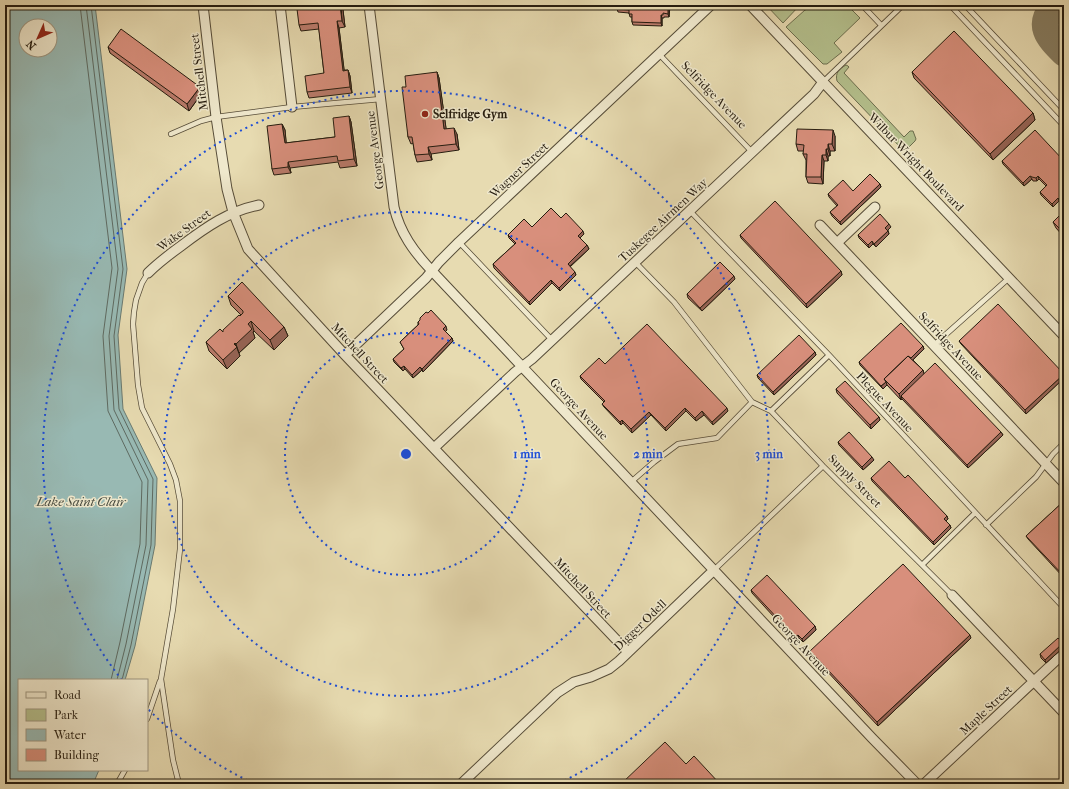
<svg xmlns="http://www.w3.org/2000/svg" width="1069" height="789" viewBox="0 0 1069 789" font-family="'IM FELL French Canon',serif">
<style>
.green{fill:#b4c08d;stroke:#6c6e4e}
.water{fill:#98b9b3;stroke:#6a7a71;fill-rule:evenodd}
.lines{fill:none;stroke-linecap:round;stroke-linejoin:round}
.shore{stroke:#5e6a61;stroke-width:1}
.taxiway{stroke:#867c60;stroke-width:27}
.lane-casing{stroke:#564c38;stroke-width:6}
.street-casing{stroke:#564c38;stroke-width:11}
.lane{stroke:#efe8cc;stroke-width:4.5}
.street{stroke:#efe8cc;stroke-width:9}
.wall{fill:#ba7b6b;stroke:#251c0f}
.shaded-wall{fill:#976457;stroke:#251c0f}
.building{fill:#d88f7c;stroke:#251c0f}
.ring{fill:none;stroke:#1d4ed8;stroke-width:2;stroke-dasharray:2 4}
.poi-dot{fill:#8f2418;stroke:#efe8cc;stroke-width:1.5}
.labels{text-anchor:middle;stroke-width:3;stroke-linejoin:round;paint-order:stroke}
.street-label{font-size:12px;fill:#251c0f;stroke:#efe8cc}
.poi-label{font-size:12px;font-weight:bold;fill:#251c0f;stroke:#efe8cc;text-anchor:start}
.water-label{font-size:13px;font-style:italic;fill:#484b40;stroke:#efe8cc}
.centre{fill:#1d4ed8;stroke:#efe8cc;stroke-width:2}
.ring-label{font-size:12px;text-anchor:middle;font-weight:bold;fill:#1d4ed8;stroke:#efe8cc;stroke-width:3;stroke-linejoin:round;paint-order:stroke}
</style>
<rect width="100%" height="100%" fill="#e7dbb1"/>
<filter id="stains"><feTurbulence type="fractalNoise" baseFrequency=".005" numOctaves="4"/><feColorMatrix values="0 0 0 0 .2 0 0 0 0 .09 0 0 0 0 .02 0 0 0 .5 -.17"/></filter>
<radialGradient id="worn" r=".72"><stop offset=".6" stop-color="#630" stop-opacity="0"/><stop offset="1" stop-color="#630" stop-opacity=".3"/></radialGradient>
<path class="green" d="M766 5H800L783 23Z
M810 5H847L860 18 834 43 842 52 827 64H823L786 27 805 10 810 8Z
M846 65 848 66 849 67 844 73 904 137 910 131H913L916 139 915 141 906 150 901 148 837 81C835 73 839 69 846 65Z"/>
<path class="water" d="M5 5H95L127 269 118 335 123 409 157 478 155 545 135 646 125 680H19V770H99L93 784H5ZM26 26H50V50H26Z"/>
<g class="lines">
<path class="shore" d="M80 5 112 268 103 336 108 411 142 482 140 544 120 642 111 680
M86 5 118 269 109 336 114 410 148 480 146 545 126 644 117 680
M91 5 123 269 114 336 119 409 153 479 151 545 131 645 122 680"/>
<path class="taxiway" d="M1055 5C1036 25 1048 37 1064 53"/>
<g class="lane-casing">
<path id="lane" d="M862 5 881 25
M950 5 1064 126
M965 5 1064 110
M659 54 752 152
M823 82 903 5
M171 134 201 121 216 117 292 107 381 99
M690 211 829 355 1064 608
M459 242 552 340
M636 263 674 302 752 402 771 411 823 466 952 595
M148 273 142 283 136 300 134 312 133 324 138 385 142 408 170 464 176 480 180 501V549L173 609 161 679 173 760 179 784
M934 345 1009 278
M771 411 829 355
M631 482 654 462 678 444 717 438 752 402
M986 525 1036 477 1053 454 1064 443
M922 565 975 513
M714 570 823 466
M147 719 160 681
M117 784 125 770"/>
</g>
<g class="street-casing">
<path id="street" d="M203 5 216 117 227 189 233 212 248 249 345 355 628 652
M280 5 292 107
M369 5 394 207C400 233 414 252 432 271L872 738 917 784
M750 5 1064 336
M820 225 1064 483
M837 243 875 207
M148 273C158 263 170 254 181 246 206 227 229 211 259 205
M345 355 426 278 439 262 459 242 711 5
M434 448 515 372 532 359 814 94 823 82
M952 595 1064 713
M461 784 557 693 574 682 591 677 609 669 619 661 714 570
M924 784 1064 653"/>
</g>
<use href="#lane" class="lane"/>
<use href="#street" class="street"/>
</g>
<path class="wall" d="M617 5H670L669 17H664V18H662V26L633 25 632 22V17H630L629 13 618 12 617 9Z
M343 10 345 27 339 28 344 70H348L350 76 352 93 309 98 307 92 324 73 319 29 301 31 299 25Z
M108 47 202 93 189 111 110 53Z
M437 72 439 78 446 129 457 134 459 150 431 154 432 160 417 162 415 155 413 143 411 144 408 137 406 87Z
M912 72 1033 113 1035 120 993 160 914 78Z
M349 116 351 122 357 166 340 168 338 162 290 168 291 173 274 175 272 169 282 124 285 130 286 143 335 137Z
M835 136V151H830V156H828V161H824L823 184 808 183 806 177V160L803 154 804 151H798L796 144Z
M1002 161H1064V204L1063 205 1059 201 1053 207 1041 195 1040 192 1046 186 1039 179 1037 181H1033L1032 179 1024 186 1003 164Z
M880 184 881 187 841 225 832 216 830 212 837 206 829 197 828 194 853 191Z
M1064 211V237L1056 228 1053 222Z
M561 218 584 234 580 238 587 245 589 249 570 267 576 275 560 291 552 283 530 305 494 268 493 264 515 244 509 238 508 235Z
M891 227 888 230 889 234 876 247 873 244 869 248 859 238 858 235Z
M740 235 841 271 842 275 807 308 741 238Z
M735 279 702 311 688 298 687 294Z
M228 296 284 327 288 336 274 350 254 331 253 332 255 338 239 353 240 356 227 369 209 351 206 342 223 332 241 315 231 305Z
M418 322 447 330 445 331 452 338 453 341 423 372 422 370 413 378 405 369 403 371 394 362 393 359 404 349 400 342 418 325Z
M959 341 1064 374V378L1026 414 961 344Z
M923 346 924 349 913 360 923 370 924 374 1001 432 1003 435 968 468 902 399 901 400 887 385 883 389 860 365 859 362Z
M815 352 816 355 774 395 758 378 757 375Z
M605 364 728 411 713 425 704 415 696 421 686 411 666 431 651 415 632 433 623 423 621 425 604 407 602 404 604 402 581 379 580 376Z
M836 389 879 417 880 420 871 429 837 393Z
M838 442 874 460 863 470 839 445Z
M871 478H905L947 516 948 519 946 521 950 525 951 528 934 545 872 481Z
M1064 501V578L1028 539 1026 536Z
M751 590 815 626 816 630 803 642 799 638 796 641 752 593Z
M971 638 878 726 811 654 810 651Z
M1064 647 1046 663 1041 658 1040 654Z"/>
<path class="shaded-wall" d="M341 5 343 10 345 27 342 21Z
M668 5H670L669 17 668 14Z
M661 15 662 18V26L661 23Z
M337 21 339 28 345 77 343 71Z
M348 70 350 76 352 93 350 87Z
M437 72 439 78 447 135 444 129Z
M200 87 202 93 189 111 187 104Z
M1033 113 1035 120 993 160 990 154Z
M349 116 351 122 357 166 354 159Z
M282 124 285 130 287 150 285 143Z
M454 128 457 134 459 150 456 144Z
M833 130 835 136V151L832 144Z
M828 144 830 151V156L828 149Z
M428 147 431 154 432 160 429 154Z
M826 149 828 156V161L826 155Z
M822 155 824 161 823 184 821 177Z
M288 162 290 168 291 173 288 167Z
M1030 176 1032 179 1024 186 1023 183Z
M1038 176 1039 179 1037 181 1036 178Z
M880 184 881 187 841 225 840 222Z
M1058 198 1059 201 1053 207 1052 204Z
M1064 200V204L1063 205 1062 202Z
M889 224 891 227 887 231 885 228Z
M583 231 584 234 579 239 578 236Z
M888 231 889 234 876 247 874 244Z
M872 241 873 244 869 248 868 245Z
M587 245 589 249 569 267 568 264Z
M841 271 842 275 807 308 806 304Z
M575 272 576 275 560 291 559 288Z
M734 276 735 279 702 311 700 308Z
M551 280 552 283 530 305 529 302Z
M251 321 254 331 253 332 255 338 239 353 236 344 248 324Z
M446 326 447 330 445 332 443 329Z
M284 327 288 336 274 350 270 340Z
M452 338 453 341 423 372 422 369Z
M235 343 240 356 227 369 223 360Z
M923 346 924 349 889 383 886 381Z
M815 352 816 355 774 395 773 392Z
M404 366 405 369 403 371 401 368Z
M420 367 422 370 413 378 412 375Z
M923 370 925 377 901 396 902 399 901 400 899 394Z
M1064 374V378L1026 414 1025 410Z
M886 382 887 385 883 389 881 386Z
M685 408 686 411 666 431 665 428Z
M727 408 728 411 713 425 712 422Z
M702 411 704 415 696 421 695 418Z
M649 412 651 415 632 433 631 429Z
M879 417 880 420 871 429 870 425Z
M622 420 623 423 621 425 620 422Z
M1001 432 1003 435 968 468 967 465Z
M872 457 874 460 863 470 862 467Z
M947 516 948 519 945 522 944 519Z
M950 525 951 528 934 545 933 542Z
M815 626 816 630 803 642 802 639Z
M798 635 799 638 796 641 795 637Z
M970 635 971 638 878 726 877 722Z
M1063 643 1064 647 1046 663 1045 660Z"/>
<path class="building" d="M331 5H340L342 21H337L343 71 348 70 350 87 307 92 305 76 324 73 318 23 299 25 297 9Z
M617 5H668V14L663 13V15H661V23L632 22V14H629V10L617 9Z
M121 29 200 87 187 104 108 47Z
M954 31 1033 113 990 154 912 72Z
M437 72 444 129 454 128 456 144 428 147 429 154 415 155 412 137H408L402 87H406L405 76Z
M349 116 354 159 338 161 337 156 288 162V167L272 169 267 126 282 124 285 143 335 137 333 118Z
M797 129 833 130 832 144H828V149H826V155H822L821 177H806L807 154H803L804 145 796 144Z
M1035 130 1064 161V200L1062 202 1058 198 1052 204 1040 192 1047 185 1038 176 1036 178 1032 177 1030 176 1023 183 1002 161Z
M870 174 880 184 840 222 830 212 838 205 828 194 843 180 853 191Z
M775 201 841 271 806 304 740 235Z
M551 208 561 218 566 213 583 231 578 236 587 245 568 264 575 272 559 288 551 280 529 302 493 264 516 243 508 235 524 219 532 227Z
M1064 211V233L1053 222Z
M880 214 889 224 885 228 888 231 874 244 872 241 868 245 858 235Z
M720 262 734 276 700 308 687 294Z
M242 282 284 327 270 340 251 321 248 324 252 329 236 344 235 343 234 344 237 347 223 360 206 342 220 329 223 332V330L239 315 240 316 243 313V311L228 296Z
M998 304 1064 374 1025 410 959 341Z
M431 310 446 326 443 329 452 338 422 369 420 367 412 375 404 366 401 368 393 359 404 349 400 342 419 324 418 322 420 320V318L426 312 428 313Z
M901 323 923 346 911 358 908 356 884 379 886 382 881 386 859 362Z
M647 324 727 408 712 422 702 411 695 418 685 408 665 428 649 412 631 429 622 420 620 422 602 404 605 401 580 376 599 358 605 364Z
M799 335 815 352 773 392 757 375Z
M908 356 923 370 899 394 884 379Z
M935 363 1001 432 967 465 901 396Z
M845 381 879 417 870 425 836 389Z
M849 432 872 457 862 467 838 442Z
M889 461 905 478 908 475 947 516 944 519 950 525 933 542 871 478Z
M1064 501V576L1026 536Z
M903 564 970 635 877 722 810 651Z
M767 575 815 626 802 639 798 635 795 637 751 590Z
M1058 638 1063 643 1045 660 1040 654Z
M665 742 686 764 694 756 720 784H621Z"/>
<g class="ring">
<circle cx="406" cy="454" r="121"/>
<circle cx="406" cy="454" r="242"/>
<path d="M253 783A363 363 0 0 1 147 708M122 680A363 363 0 1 1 559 783"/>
</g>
<circle class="poi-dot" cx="425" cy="114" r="4"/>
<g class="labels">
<g class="street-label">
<text transform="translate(199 72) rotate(-97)" y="4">Mitchell Street</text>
<text transform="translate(714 95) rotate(46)" y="4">Selfridge Avenue</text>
<text transform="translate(375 150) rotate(-97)" y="4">George Avenue</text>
<text transform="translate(916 162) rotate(46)" y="4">Wilbur Wright Boulevard</text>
<text transform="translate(519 170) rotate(-43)" y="4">Wagner Street</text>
<text transform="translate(663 220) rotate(-43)" y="4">Tuskegee Airmen Way</text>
<text transform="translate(184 230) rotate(-36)" y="4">Wake Street</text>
<text transform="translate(951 346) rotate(47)" y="4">Selfridge Avenue</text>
<text transform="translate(360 353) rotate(47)" y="4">Mitchell Street</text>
<text transform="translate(885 402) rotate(47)" y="4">Plegue Avenue</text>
<text transform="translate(579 409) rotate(47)" y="4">George Avenue</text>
<text transform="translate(855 481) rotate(45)" y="4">Supply Street</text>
<text transform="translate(583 588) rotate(47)" y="4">Mitchell Street</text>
<text transform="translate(640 625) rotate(-44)" y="4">Digger Odell</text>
<text transform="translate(801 645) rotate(47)" y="4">George Avenue</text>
<text transform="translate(986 710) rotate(-43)" y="4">Maple Street</text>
</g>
<g class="poi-label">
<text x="433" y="118">Selfridge Gym</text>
</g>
<g class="water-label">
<text x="81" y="506">Lake Saint Clair</text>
</g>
</g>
<circle cx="406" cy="454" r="6" class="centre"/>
<g class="ring-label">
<text x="527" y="458">1 min</text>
<text x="648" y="458">2 min</text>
<text x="769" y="458">3 min</text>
</g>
<rect width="1069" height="789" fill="none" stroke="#e7dbb1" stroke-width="20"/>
<rect x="6" y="6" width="1057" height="777" fill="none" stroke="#251c0f" stroke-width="2"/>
<rect x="10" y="10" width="1049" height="769" fill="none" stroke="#251c0f"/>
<rect x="18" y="679" width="130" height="92" fill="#efe8cc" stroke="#9e9680"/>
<rect x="26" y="692" width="20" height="6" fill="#efe8cc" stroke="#9e9680"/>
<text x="54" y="699" font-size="12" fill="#251c0f">Road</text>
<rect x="26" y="709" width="20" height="12" fill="#b4c08d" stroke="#9e9680"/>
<text x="54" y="719" font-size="12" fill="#251c0f">Park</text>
<rect x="26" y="729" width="20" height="12" fill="#98b9b3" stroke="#9e9680"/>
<text x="54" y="739" font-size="12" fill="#251c0f">Water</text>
<rect x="26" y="749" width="20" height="12" fill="#d88f7c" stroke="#9e9680"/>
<text x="54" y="759" font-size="12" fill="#251c0f">Building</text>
<g transform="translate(38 38) rotate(225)"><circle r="19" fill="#efe8cc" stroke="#9e9680"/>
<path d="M0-3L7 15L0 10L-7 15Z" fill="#8f2418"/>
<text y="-6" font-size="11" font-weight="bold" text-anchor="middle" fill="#251c0f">N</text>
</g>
<rect width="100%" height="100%" filter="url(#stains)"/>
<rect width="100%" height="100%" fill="url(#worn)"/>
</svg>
